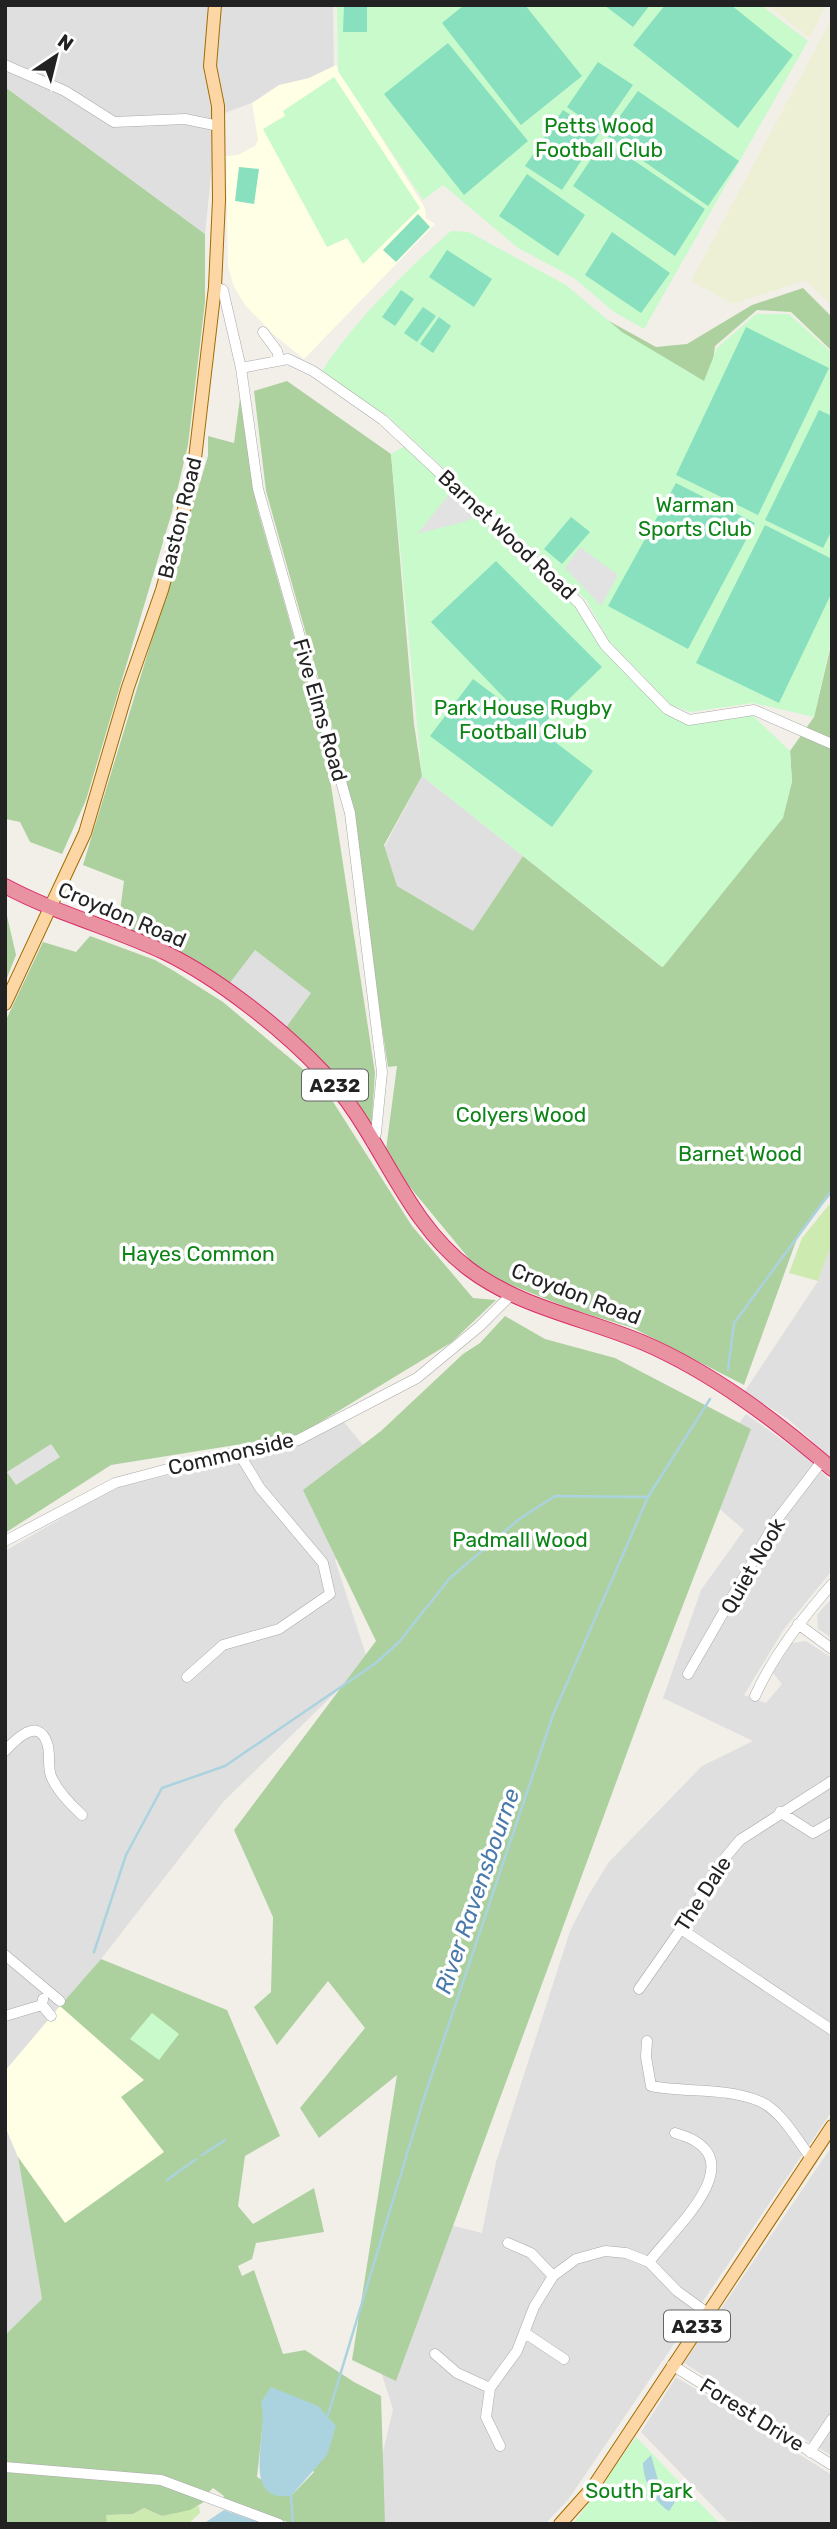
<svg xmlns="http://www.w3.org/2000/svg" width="837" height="2529" viewBox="0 0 837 2529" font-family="Rubik,sans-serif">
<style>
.residential{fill:#e0dfdf}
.education{fill:#ffffe5}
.farmland{fill:#eef0d5}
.grass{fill:#cdebb0}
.forest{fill:#add19e;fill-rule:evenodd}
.park{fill:#c8facc}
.pitch{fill:#88e0be}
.parking{fill:#e2e2e2}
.water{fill:#aad3df}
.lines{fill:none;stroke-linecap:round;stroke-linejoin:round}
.stream{stroke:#aad3df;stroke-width:2.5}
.minor-casing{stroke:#a9a9a9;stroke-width:11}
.major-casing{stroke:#a06b00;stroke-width:14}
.highway-casing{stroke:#dc2a67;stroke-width:16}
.minor{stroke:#fff;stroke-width:10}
.major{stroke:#fcd6a4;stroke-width:12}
.highway{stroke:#e892a2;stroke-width:14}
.labels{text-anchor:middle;stroke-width:7;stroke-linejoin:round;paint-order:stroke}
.shield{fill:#fff;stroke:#646464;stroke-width:2}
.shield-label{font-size:19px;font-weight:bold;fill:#222}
.park-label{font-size:21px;fill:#0c8416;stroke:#fff}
.street-label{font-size:21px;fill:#222;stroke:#fff}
.water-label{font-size:23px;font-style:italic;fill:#4a7aab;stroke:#fff}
</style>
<rect width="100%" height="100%" fill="#f2efe9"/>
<path class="residential" d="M5 5H333L334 72 217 116 205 234 5 87Z
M422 776 523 856 457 957 362 889Z
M255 950 312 993 282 1033 226 988Z
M829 1250 832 1251V1459L789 1420 745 1391 818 1281Z
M746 1414 805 1456 832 1482 830 1573 784 1629 744 1695 766 1703 782 1684 773 1673 792 1643 806 1641 832 1658V2111L568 2500 545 2524H350L379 2469 393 2409 374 2350 446 2224 482 2233 496 2162 570 1931 588 1896 609 1862 702 1766 753 1741 663 1698 701 1590 744 1530 693 1486Z
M343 1421 397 1486 335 1560 368 1661 224 1801 101 1959 5 2071V1551L112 1489 300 1443Z
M832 1598V1638L818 1629 817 1615Z
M5 2126 18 2157 42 2299 5 2335Z
M832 2146V2456L684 2363Z
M676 2377 832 2475V2524L727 2521 641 2432Z"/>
<path class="education" d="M336 65 425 208 426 218 435 224 304 359 273 334 245 305 234 287 228 267 226 156 238 155 255 146 258 140 252 103 279 85 309 78Z
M60 2006 144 2080 121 2097 165 2152 65 2223 18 2157 5 2126V2071Z"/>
<path class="farmland" d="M767 5H826L810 38Z
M832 18V306L806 280 733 304 691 281Z"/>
<path class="grass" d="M832 1201V1251H829L818 1281 789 1273 802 1238Z
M199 2506 200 2513 188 2524H113L107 2523 105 2515 133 2514 144 2508 162 2516Z"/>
<path class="forest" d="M5 87 205 234V302L188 445 172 512 86 800 62 854 30 842 20 822 6 819 5 839Z
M803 288 832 317V351L791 312 757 310 715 346 710 384 615 564 589 310 656 347 687 344 752 305Z
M287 381 391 454 414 724 422 776 384 845 397 886 473 931 523 856 662 967 792 782 790 751 814 717 832 641V1193L799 1233 744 1385 633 1328 571 1309 481 1273 385 1157 397 1066 388 1067 341 759 266 491 254 391Z
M240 398 257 507 325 746 375 1073 371 1134 282 1033 311 993 255 950 226 988 159 942 118 926 124 881 83 865 208 456V436L234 443Z
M5 907 16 955 5 983Z
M90 936 155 960 174 971 223 1002 323 1086 412 1226 473 1298 496 1300 452 1342 299 1435 111 1465 5 1533V1022L43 942 76 952Z
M505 1316 545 1339 615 1358 751 1429 649 1693 396 2381 352 2360 397 2075 319 2138 300 2108 365 2028 328 1981 277 2045 254 2007 271 1992 273 1917 234 1830 376 1641 303 1490 381 1431 463 1354 480 1343Z
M101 1959 227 2010 280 2136 245 2156 238 2206 253 2224 314 2188 324 2232 256 2243 252 2259 238 2266 242 2276 254 2270 283 2354 305 2350 354 2382 381 2396 385 2524H293L223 2499 224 2496 213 2488 207 2494 179 2490 204 2502 190 2510 162 2516 144 2508 133 2514 106 2515 107 2523 113 2524H5V2335L42 2299 18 2157 65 2223 164 2152 121 2097 144 2080 60 2006ZM264 2413 314 2472 291 2496 257 2477Z"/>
<path class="park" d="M337 5H761L808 41 644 329 614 312 574 278 518 248 443 185 423 200 338 71Z
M334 77 420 208 363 264 347 238 327 247 263 129 285 116 283 111Z
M451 231 469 232 566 285 622 332 704 381 717 348 756 314H789L832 353V637L814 717 753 703 690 712 671 705 609 641 586 600 385 414 320 374C354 321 403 273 451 231Z
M405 446 575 604 603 650 666 713 693 725 752 715 790 751 792 782 783 818 663 967 422 776 391 454Z
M152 2013 179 2034 159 2060 130 2039Z
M636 2437 720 2524H573Z"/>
<path class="pitch" d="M344 5H367V32H343Z
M464 5H525L582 76 521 125 442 23Z
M604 5H650L633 27Z
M665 5H731L793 55 738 128 633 45Z
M448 43 528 141 464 195 384 94Z
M598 62 633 85 601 131 567 107Z
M638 91 739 161 708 206 606 135Z
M563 110 599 134 562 190 525 166Z
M604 140 705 209 675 256 573 186Z
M239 167 259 169 254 204 235 201Z
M527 174 585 215 558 256 499 216Z
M418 214 430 227 396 262 383 250Z
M612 232 670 273 641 313 585 275Z
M447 250 492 279 474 307 429 277Z
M401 290 414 299 395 326 382 317Z
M423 307 436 316 417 342 404 333Z
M439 317 451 326 433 353 420 344Z
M746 327 829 368 758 515 676 475Z
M819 410 832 416V530L823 548 765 520Z
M676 483 755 523 688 649 608 606Z
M571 517 590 532 562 564 544 549Z
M765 525 832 559V592L779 703 696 663Z
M496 561 602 667 538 729 593 771 552 827 430 736 473 679 521 715 431 622Z"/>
<path class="parking" d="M451 492 475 515 470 520 417 534Z
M580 547 618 575 601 606 565 568Z
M51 1444 60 1457 16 1485 7 1472Z"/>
<path class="water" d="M271 2387 318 2406 336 2426 327 2455 291 2496C238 2502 270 2433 261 2402Z
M651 2455 659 2484 675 2502 669 2511C654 2502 643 2481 643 2463Z
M224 2510 265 2524H203Z"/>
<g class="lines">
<path class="stream" d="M728 1370 734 1323 832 1190
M94 1952 126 1855 162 1788 225 1766 376 1663 399 1642 450 1578 518 1520 555 1496 647 1497
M202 2155 225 2140
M167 2180 196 2159
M328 2415 424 2098 553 1715 648 1497 710 1399
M291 2496 293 2524"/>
<g class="minor-casing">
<path id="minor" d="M5 65 65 91 114 122 185 119 219 126
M215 287 223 290 241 368 258 489 350 813 382 1072 376 1133 372 1143
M263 332 277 351 279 359
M241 368 288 359 313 371 383 420 579 603 605 645 667 709 689 720 754 710 832 744
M5 1541 115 1483 213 1457 298 1440 417 1378 480 1326 511 1295
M798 1624 832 1649
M688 1674 776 1521 822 1461
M187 1677 223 1645 279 1629 330 1594 323 1563 260 1488 238 1452
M755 1696C774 1654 802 1619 832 1584
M5 1751C15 1740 38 1716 47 1743 51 1753 47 1765 51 1776 57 1791 70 1804 82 1815
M780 1812 813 1833 832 1822
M681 1929 832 2030
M5 1955 60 2001
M639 1989 681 1929 719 1865 740 1840 832 1781
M43 1999 42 2005 51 2016
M5 2016 42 2005
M647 2041 646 2057 651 2086C686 2093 725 2087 759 2101 781 2110 797 2140 811 2158
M508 2243 531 2253 553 2276
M649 2262C675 2227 759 2156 675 2133
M525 2333 564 2359
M435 2354 457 2373 490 2388
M672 2365 832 2465
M500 2446 486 2417 490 2388 517 2351 534 2307 553 2276 576 2259 605 2251 626 2253 649 2262 677 2291 706 2312
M810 2452 832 2419
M5 2467 161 2480 279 2524"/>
</g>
<g class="major-casing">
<path id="major" d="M5 1004 85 833 128 687 162 590 193 476 215 287 219 200 218 106 210 66 215 5
M560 2524 593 2487 832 2126"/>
</g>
<g class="highway-casing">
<path id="highway" d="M5 886C57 914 113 928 166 953 219 979 281 1028 322 1071 380 1130 401 1218 469 1269 521 1308 585 1318 644 1343 713 1373 775 1420 832 1469"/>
</g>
<use href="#minor" class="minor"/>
<use href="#major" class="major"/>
<use href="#highway" class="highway"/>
</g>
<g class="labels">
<g class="shield">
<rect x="302" y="1069.5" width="66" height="31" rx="5"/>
<rect x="664" y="2310.5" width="66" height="31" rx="5"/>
</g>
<g class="shield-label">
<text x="335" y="1092">A232</text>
<text x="697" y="2333">A233</text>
</g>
<g class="park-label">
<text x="599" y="133">Petts Wood<tspan x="599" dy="24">Football Club</tspan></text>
<text x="695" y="512">Warman<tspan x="695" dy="24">Sports Club</tspan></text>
<text x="523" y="715">Park House Rugby<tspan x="523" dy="24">Football Club</tspan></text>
<text x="521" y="1122">Colyers Wood</text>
<text x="740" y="1161">Barnet Wood</text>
<text x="198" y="1261">Hayes Common</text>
<text x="520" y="1547">Padmall Wood</text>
<text x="639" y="2498">South Park</text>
</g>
<g class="street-label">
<text transform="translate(180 518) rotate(-76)" y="7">Baston Road</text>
<text transform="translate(507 535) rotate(43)" y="7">Barnet Wood Road</text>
<text transform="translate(320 710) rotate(74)" y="7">Five Elms Road</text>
<text transform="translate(122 915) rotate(23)" y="7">Croydon Road</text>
<text transform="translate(576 1294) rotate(21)" y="7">Croydon Road</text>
<text transform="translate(231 1454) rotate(-13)" y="7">Commonside</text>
<text transform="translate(753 1566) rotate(-60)" y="7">Quiet Nook</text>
<text transform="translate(703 1894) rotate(-57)" y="7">The Dale</text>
<text transform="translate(752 2415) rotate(32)" y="7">Forest Drive</text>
</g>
<g class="water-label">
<text transform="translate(477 1891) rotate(-71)" y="8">River Ravensbourne</text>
</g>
</g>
<rect width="837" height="2529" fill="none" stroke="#222222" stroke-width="14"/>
<g transform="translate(56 56) rotate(35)" stroke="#ffffff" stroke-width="5" paint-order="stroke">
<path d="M0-5L12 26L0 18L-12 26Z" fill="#222222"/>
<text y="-10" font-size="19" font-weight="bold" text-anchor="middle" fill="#222222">N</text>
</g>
</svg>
